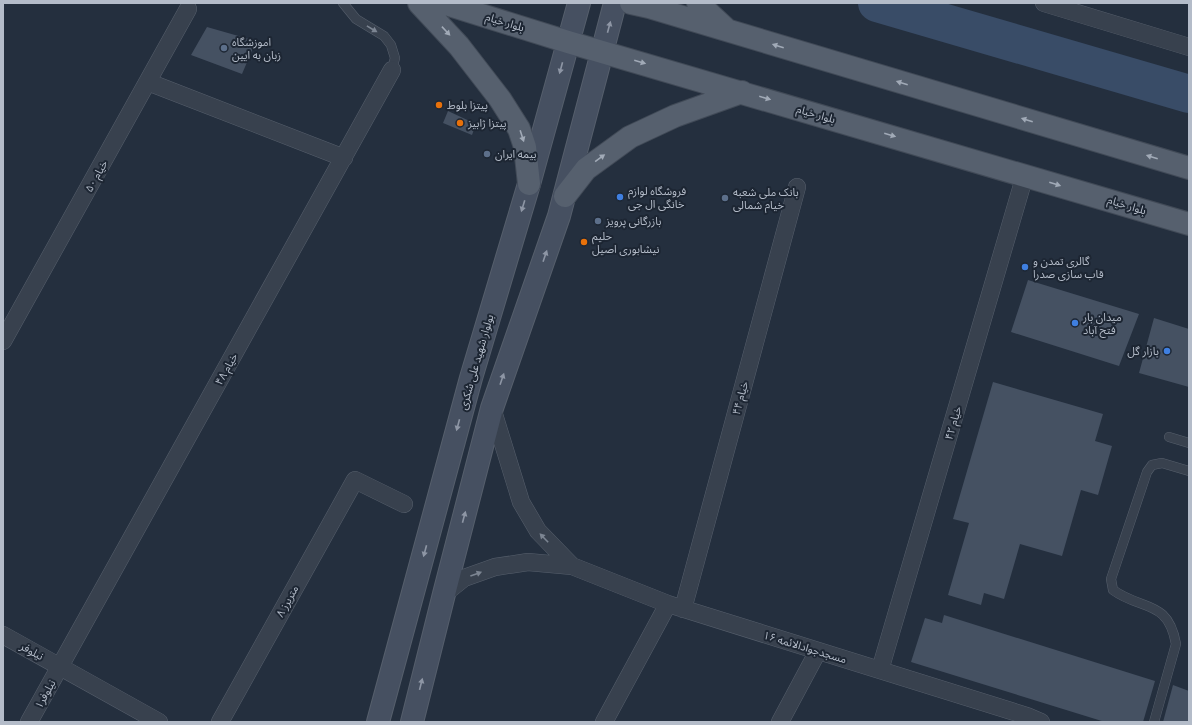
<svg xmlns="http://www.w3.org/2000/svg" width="1192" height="725" viewBox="0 0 1192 725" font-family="Karla,'Noto Sans Arabic',sans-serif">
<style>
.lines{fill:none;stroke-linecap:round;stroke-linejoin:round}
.river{stroke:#394c67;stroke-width:38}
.building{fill:#455162}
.lane-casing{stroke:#565f6c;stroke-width:10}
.street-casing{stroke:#565f6c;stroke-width:18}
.secondary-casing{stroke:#565f6c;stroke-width:24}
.primary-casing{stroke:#414a57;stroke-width:24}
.lane{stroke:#38414e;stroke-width:9}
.street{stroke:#38414e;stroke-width:17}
.secondary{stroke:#465061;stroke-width:22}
.primary{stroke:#56606e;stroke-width:22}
.oneway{fill:#8e96a5}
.oneway2{fill:#7c8592}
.oneway3{fill:#a1aab7}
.service-dot{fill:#5c6f8a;stroke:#1d2633;stroke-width:1.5}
.food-dot{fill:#e8710a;stroke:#1d2633;stroke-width:1.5}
.shop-dot{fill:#3f7fe0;stroke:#1d2633;stroke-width:1.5}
.labels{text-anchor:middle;stroke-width:4;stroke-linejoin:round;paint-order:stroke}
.street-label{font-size:11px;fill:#b4bcc9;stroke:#1d2633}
.poi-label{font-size:11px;fill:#b4bcc9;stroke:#1d2633;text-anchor:start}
</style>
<rect width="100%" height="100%" fill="#242f3e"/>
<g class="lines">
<path class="river" d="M877 3 1189 94"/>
</g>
<path class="building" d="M207 27 256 41 242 74 191 55Z
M448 111 476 124 472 135 443 123Z
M1028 280 1139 314 1119 366 1011 332Z
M1154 318 1189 329V387L1139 373Z
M993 382 1103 414 1095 441 1112 446 1098 495 1081 490 1062 556 1020 544 1004 599 984 593 981 605 948 595 969 523 953 519Z
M944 615 1155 681 1143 722H1105L911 662 925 618 942 623Z
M1173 685 1189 691V722H1163Z"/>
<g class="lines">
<g class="lane-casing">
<path id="lane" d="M343 3 356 19 384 36 391 45 395 58 392 70
M1169 437 1189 443
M1154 722 1176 644C1168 599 1142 611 1113 590L1111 579 1147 472 1152 465 1162 463 1189 471"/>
</g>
<g class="street-casing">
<path id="street" d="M1044 3 1189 47
M148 82 344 158
M3 341 188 9
M492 408 521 502 538 531 572 566
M444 594 464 578 495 567 528 562 572 566 668 604 1027 716 1041 722
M683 609 797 187
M3 635 159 722
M880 670 1025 175
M29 722 392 70
M220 722 355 480 404 504
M604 722 668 604
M780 722 818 651"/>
</g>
<g class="secondary-casing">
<path id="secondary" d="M378 722 471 378 529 184 579 3
M412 722 444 594 492 408 559 216 615 3"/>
</g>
<g class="primary-casing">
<path id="primary" d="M419 3 459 46 500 99 519 129 525 147 529 184
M443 3 568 42 1189 224
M631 3 649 7 1189 168
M698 3 725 28
M565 196 586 169 630 137 675 116 742 92"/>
</g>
<use href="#lane" class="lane"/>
<use href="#street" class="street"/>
<use href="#secondary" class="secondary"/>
<use href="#primary" class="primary"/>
</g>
<defs><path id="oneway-solid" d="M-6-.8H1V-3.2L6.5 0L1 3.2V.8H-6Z"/></defs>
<g class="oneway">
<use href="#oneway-solid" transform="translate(609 27) rotate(-75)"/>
<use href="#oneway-solid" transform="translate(561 68) rotate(105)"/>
<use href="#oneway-solid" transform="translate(523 206) rotate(107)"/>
<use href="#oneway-solid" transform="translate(545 256) rotate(-71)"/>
<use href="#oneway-solid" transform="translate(502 379) rotate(-71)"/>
<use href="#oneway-solid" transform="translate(458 425) rotate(105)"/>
<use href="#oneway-solid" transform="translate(464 517) rotate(-75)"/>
<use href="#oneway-solid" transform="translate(425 551) rotate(105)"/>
<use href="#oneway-solid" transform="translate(421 684) rotate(-76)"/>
</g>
<g class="oneway2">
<use href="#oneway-solid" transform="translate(372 29) rotate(31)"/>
<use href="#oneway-solid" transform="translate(544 538) rotate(-134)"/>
<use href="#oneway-solid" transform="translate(476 574) rotate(-20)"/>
</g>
<g class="oneway3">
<use href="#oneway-solid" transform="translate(446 31) rotate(47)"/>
<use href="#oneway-solid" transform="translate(778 46) rotate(-163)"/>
<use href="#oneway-solid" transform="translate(640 62) rotate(16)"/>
<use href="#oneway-solid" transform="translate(902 83) rotate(-163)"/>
<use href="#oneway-solid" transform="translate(765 98) rotate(16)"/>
<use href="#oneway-solid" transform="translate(1027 120) rotate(-163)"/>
<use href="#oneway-solid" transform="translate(890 135) rotate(16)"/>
<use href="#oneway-solid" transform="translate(522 136) rotate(72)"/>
<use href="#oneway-solid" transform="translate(1152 157) rotate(-163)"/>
<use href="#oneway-solid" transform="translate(600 158) rotate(-36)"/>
<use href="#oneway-solid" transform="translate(1055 184) rotate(17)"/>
</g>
<g class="service-dot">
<circle cx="224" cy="48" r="4"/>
<circle cx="487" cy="154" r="4"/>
<circle cx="725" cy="198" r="4"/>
<circle cx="598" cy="221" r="4"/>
</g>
<g class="food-dot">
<circle cx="439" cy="105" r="4"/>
<circle cx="460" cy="123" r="4"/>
<circle cx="584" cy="242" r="4"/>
</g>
<g class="shop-dot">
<circle cx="620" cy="197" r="4"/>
<circle cx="1025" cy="267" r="4"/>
<circle cx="1075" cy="323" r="4"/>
<circle cx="1167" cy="351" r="4"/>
</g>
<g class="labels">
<g class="street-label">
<text transform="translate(505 22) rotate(17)" y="4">بلوار خیام</text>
<text transform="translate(816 114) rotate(16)" y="4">بلوار خیام</text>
<text transform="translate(96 176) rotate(-61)" y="4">خیام ۵۰</text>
<text transform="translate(1127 205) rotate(17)" y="4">بلوار خیام</text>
<text transform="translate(476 362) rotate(-74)" y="4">بولوار شهید علی شکری</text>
<text transform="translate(226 369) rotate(-61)" y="4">خیام ۴۸</text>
<text transform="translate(740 398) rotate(-75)" y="4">خیام ۴۴</text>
<text transform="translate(953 423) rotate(-74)" y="4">خیام ۴۲</text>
<text transform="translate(287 601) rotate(-61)" y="4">۸ متریرز</text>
<text transform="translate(805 647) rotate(17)" y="4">مسجدجوادالائمه ۱۶</text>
<text transform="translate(32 651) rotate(29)" y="4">نیلوفر</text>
<text transform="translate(45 694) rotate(-61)" y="4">نیلوفر۱</text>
</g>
<g class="poi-label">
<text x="232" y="46">اموزشگاه<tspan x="232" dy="13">زبان به ایین</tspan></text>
<text x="447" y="109">پیتزا بلوط</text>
<text x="468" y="127">پیتزا ژابیز</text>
<text x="495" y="158">بیمه ایران</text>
<text x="628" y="195">فروشگاه لوازم<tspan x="628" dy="13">خانگی ال جی</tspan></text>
<text x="733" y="196">بانک ملی شعبه<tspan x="733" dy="13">خیام شمالی</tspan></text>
<text x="606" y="225">بازرگانی پرویز</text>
<text x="592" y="240">حلیم<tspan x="592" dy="13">نیشابوری اصیل</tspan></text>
<text x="1033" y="265">گالری تمدن و<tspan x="1033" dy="13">قاب سازی صدرا</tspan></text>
<text x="1083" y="321">میدان بار<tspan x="1083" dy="13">فتح آباد</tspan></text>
<text x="1159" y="355" text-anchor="end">بازار گل</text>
</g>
</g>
<rect width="1192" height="725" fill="none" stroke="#b4bcc9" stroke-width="8"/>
</svg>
